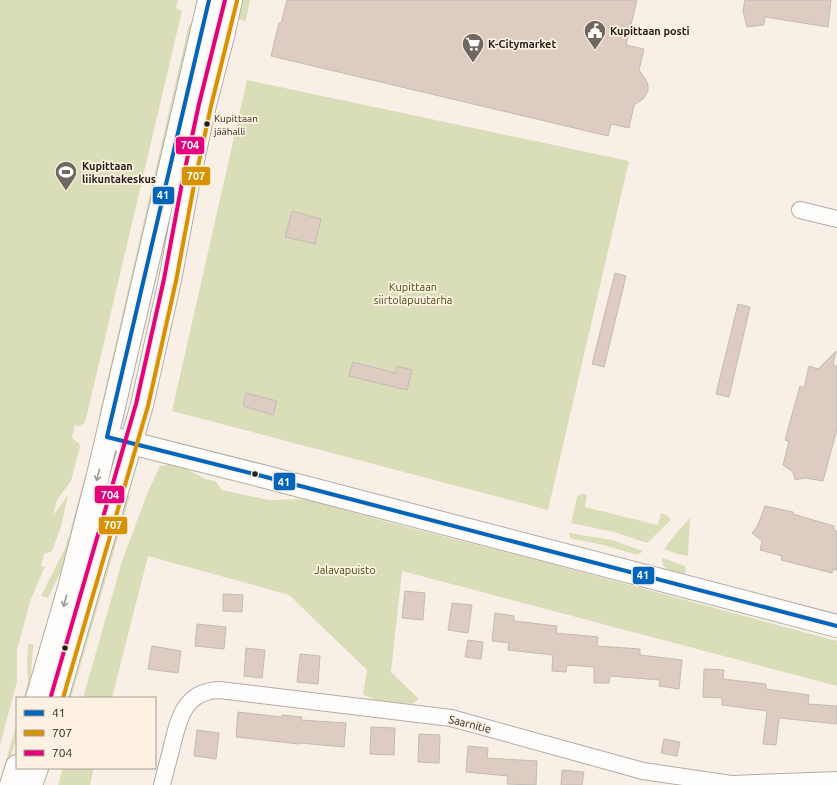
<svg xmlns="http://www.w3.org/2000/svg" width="837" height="785" viewBox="0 0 837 785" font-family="Ubuntu,sans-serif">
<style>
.green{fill:#dadeb8}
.building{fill:#decbc1;stroke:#c2bbb5}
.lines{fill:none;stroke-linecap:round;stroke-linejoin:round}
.street-casing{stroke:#b2aca6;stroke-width:18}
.secondary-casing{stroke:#b2aca6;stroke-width:24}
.street{stroke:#fefdfb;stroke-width:16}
.secondary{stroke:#fefdfb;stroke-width:22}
.bus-1-casing{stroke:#fef1e1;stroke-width:7}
.bus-2-casing{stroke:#fef1e1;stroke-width:7}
.bus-3-casing{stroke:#fef1e1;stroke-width:7}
.bus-1{stroke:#0065bd;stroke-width:4}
.bus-2{stroke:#d79204;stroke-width:4}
.bus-3{stroke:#e5007d;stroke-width:4}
.oneway{stroke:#9b9995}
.bus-dot{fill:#231f19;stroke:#fef1e1;stroke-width:1.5}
.labels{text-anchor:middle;stroke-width:3.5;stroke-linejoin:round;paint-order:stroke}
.bus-label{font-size:10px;fill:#231f19;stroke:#fef1e1;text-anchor:start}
.poi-label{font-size:11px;font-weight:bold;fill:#231f19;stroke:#fef1e1;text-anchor:start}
.park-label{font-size:11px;fill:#424b12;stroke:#fef1e1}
.street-label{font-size:11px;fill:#231f19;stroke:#fef1e1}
.line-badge{stroke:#fef1e1;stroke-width:1.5}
.badge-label{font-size:11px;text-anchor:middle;font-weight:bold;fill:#fff}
</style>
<rect width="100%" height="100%" fill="#f8f0e7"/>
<path class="green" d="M0 0H178L176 8 182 11 85 423 79 426 75 425 72 438 79 443 80 447 71 481 57 500 53 515 68 495 61 527 52 551 44 554 41 567 45 566 31 599 17 650V682L0 745Z
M242 0H250L246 20 245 21 237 19Z
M189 24 193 25 102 417 99 416Z
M247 80 629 161 548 510 172 411Z
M174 464 180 466 206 479 215 481 222 490 269 500 306 499 395 524 548 563 837 641V686L402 571 391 672 419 699 412 704 375 700 367 696 363 695 367 670 289 595 148 556 112 698H83L122 561 147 494 160 466Z
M84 479H87L71 550 48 598 41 596 65 548 68 537 72 535 70 532Z
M583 494 587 495 585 507 658 525 661 513 668 516 671 520 647 543 614 532 571 523 577 497 579 495Z
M125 495 130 496 71 698H66Z
M690 518 688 556 677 554 664 549 677 532Z
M569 533 612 540 643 551 638 555 634 554 603 545 573 539 570 538Z
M662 558 685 566 686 569 685 575C675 572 661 571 662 558Z
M28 644 34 645C30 662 33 680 28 698H24L28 681 27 665Z
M17 723V737L1 785H0V781Z
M63 768H94L90 785H58Z"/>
<path class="building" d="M287 0H637L626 45 644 49 639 70 646 80 648 85V91L643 99 634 105 629 128 611 124 608 136 271 56 279 23 281 24Z
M745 0H831L828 27 765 17 764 25 747 27 743 11Z
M292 211 321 219 315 244 285 237Z
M615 273 626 276 604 367 592 364Z
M738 304 750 307 729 397 716 394Z
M836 351 833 365 837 366V429L823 481 805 478 795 480 793 472 783 465 789 441 785 440 800 386 804 388 809 366 818 369Z
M353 362 395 373 397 366 412 370 407 390 349 376Z
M246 393 277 401 273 415 243 406Z
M765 506 793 512V514L834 526V530L837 531V570L833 569 832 573 820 570 781 560 782 556 760 550 762 541 752 533 758 525Z
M405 591 425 593 423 620 402 618Z
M223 594 243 595 242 612 223 611Z
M452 603 472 605 468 633 448 630Z
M495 613 514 616V621L557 626 556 633 598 637 597 646 640 649V655L682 660 679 689 659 686 660 680 610 676 609 683H594V667L567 665 566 672 552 671 553 655 508 650 509 643 492 641Z
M197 624 226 627 224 649 195 646Z
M468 640 483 642 481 659 465 657Z
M152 646 181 651 178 673 148 669Z
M246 648 265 650 262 678 244 676Z
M300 654 320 656 318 684 297 682Z
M704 669 724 670 723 679 766 684V689L809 695 808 704 837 706V724L779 718 776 745 763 744 767 711 722 705V698L703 697Z
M238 712 282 717V715L302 717 301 720 346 723 344 747 299 743V744L236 737Z
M371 727 395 728 394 755 370 754Z
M197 730 219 733 216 759 194 756Z
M419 734 440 735 439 763 418 762Z
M664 739 680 742 677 756 661 753Z
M468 746 488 748 487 758 537 761 536 785 507 784 508 776 466 772Z
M562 770 584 772 582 785H561Z"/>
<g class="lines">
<g class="street-casing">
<path id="street" d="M800 210 837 219
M162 785C165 772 169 759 172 746 179 717 185 691 220 690L451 718 643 771 731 784 837 780"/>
</g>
<g class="secondary-casing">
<path id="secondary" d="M107 437 262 476 837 626
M37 698 69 588 98 475 209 0
M57 698 142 405 170 280 188 184 205 105 223 36 231 0
M11 785 17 766
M31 785 37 768"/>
</g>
<use href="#street" class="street"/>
<use href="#secondary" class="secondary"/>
<g class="bus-1-casing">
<path id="bus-1" d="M209 0 107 437 262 476 837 626"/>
</g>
<g class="bus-2-casing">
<path id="bus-2" d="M63 698 148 406 176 281 194 185 211 106 237 1"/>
</g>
<g class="bus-3-casing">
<path id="bus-3" d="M51 696 136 404 164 279 182 183 199 104 225 0"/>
</g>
<use href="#bus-1" class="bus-1"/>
<use href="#bus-2" class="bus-2"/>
<use href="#bus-3" class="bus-3"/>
</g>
<defs><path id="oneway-shaft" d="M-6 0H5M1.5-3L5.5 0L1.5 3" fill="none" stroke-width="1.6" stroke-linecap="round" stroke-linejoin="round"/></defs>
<g class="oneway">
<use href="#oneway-shaft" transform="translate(98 475) rotate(104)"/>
<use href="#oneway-shaft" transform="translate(65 601) rotate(106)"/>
</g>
<defs>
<g id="civic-pin" transform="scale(1.15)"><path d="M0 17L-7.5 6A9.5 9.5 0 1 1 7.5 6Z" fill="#6e6861" stroke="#fef1e1"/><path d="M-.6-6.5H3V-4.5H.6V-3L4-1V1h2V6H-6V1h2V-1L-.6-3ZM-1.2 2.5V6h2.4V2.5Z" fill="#fff"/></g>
<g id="supermarket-pin" transform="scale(1.15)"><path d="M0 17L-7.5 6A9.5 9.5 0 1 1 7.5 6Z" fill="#6e6861" stroke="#fef1e1"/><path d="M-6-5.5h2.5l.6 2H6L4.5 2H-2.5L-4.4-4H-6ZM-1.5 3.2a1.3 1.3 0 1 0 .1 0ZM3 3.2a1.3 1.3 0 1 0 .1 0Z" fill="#fff"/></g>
<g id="stadium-pin" transform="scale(1.15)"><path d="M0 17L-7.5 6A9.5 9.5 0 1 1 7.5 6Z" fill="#6e6861" stroke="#fef1e1"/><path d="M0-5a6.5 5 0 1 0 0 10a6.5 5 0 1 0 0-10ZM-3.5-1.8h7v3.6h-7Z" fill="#fff"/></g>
</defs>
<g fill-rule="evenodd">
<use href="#civic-pin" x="595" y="31"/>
<use href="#supermarket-pin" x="473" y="44"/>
<use href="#stadium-pin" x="66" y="172"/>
</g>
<g class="bus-dot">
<circle cx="207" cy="124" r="3.5"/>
<circle cx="255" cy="474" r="3.5"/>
<circle cx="65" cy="648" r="3.5"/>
</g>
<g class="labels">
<g class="bus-label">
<text x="214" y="122">Kupittaan<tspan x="214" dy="13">jäähalli</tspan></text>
</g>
<g class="poi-label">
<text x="610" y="35">Kupittaan posti</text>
<text x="488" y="48">K-Citymarket</text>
<text x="82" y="170">Kupittaan<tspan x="82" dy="13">liikuntakeskus</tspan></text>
</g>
<g class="park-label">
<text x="413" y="291">Kupittaan<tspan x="413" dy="13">siirtolapuutarha</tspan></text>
<text x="345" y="574">Jalavapuisto</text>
</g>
<g class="street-label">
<text transform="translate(470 724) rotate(14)" y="4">Saarnitie</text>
</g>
</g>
<g class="line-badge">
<rect x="175" y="136" width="30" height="19" rx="4" fill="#e5007d"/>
<rect x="181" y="166" width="30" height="20" rx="4" fill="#d79204"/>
<rect x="152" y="186" width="23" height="19" rx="4" fill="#0065bd"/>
<rect x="273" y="472" width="23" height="19" rx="4" fill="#0065bd"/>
<rect x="94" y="485" width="31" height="19" rx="4" fill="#e5007d"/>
<rect x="98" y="516" width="30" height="19" rx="4" fill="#d79204"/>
<rect x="632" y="566" width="23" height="19" rx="4" fill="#0065bd"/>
</g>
<g class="badge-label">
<text x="190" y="149">704</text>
<text x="196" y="180">707</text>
<text x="163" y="199">41</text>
<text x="284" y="486">41</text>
<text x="110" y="499">704</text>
<text x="113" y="529">707</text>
<text x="643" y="579">41</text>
</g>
<rect x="16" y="697" width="140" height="72" fill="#fef1e1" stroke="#a69d91"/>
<rect x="24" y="710" width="20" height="6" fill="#0065bd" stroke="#a69d91"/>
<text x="52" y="717" font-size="12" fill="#231f19">41</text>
<rect x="24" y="730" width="20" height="6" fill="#d79204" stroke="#a69d91"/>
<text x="52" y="737" font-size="12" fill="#231f19">707</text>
<rect x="24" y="750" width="20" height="6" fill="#e5007d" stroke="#a69d91"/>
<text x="52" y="757" font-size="12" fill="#231f19">704</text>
</svg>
